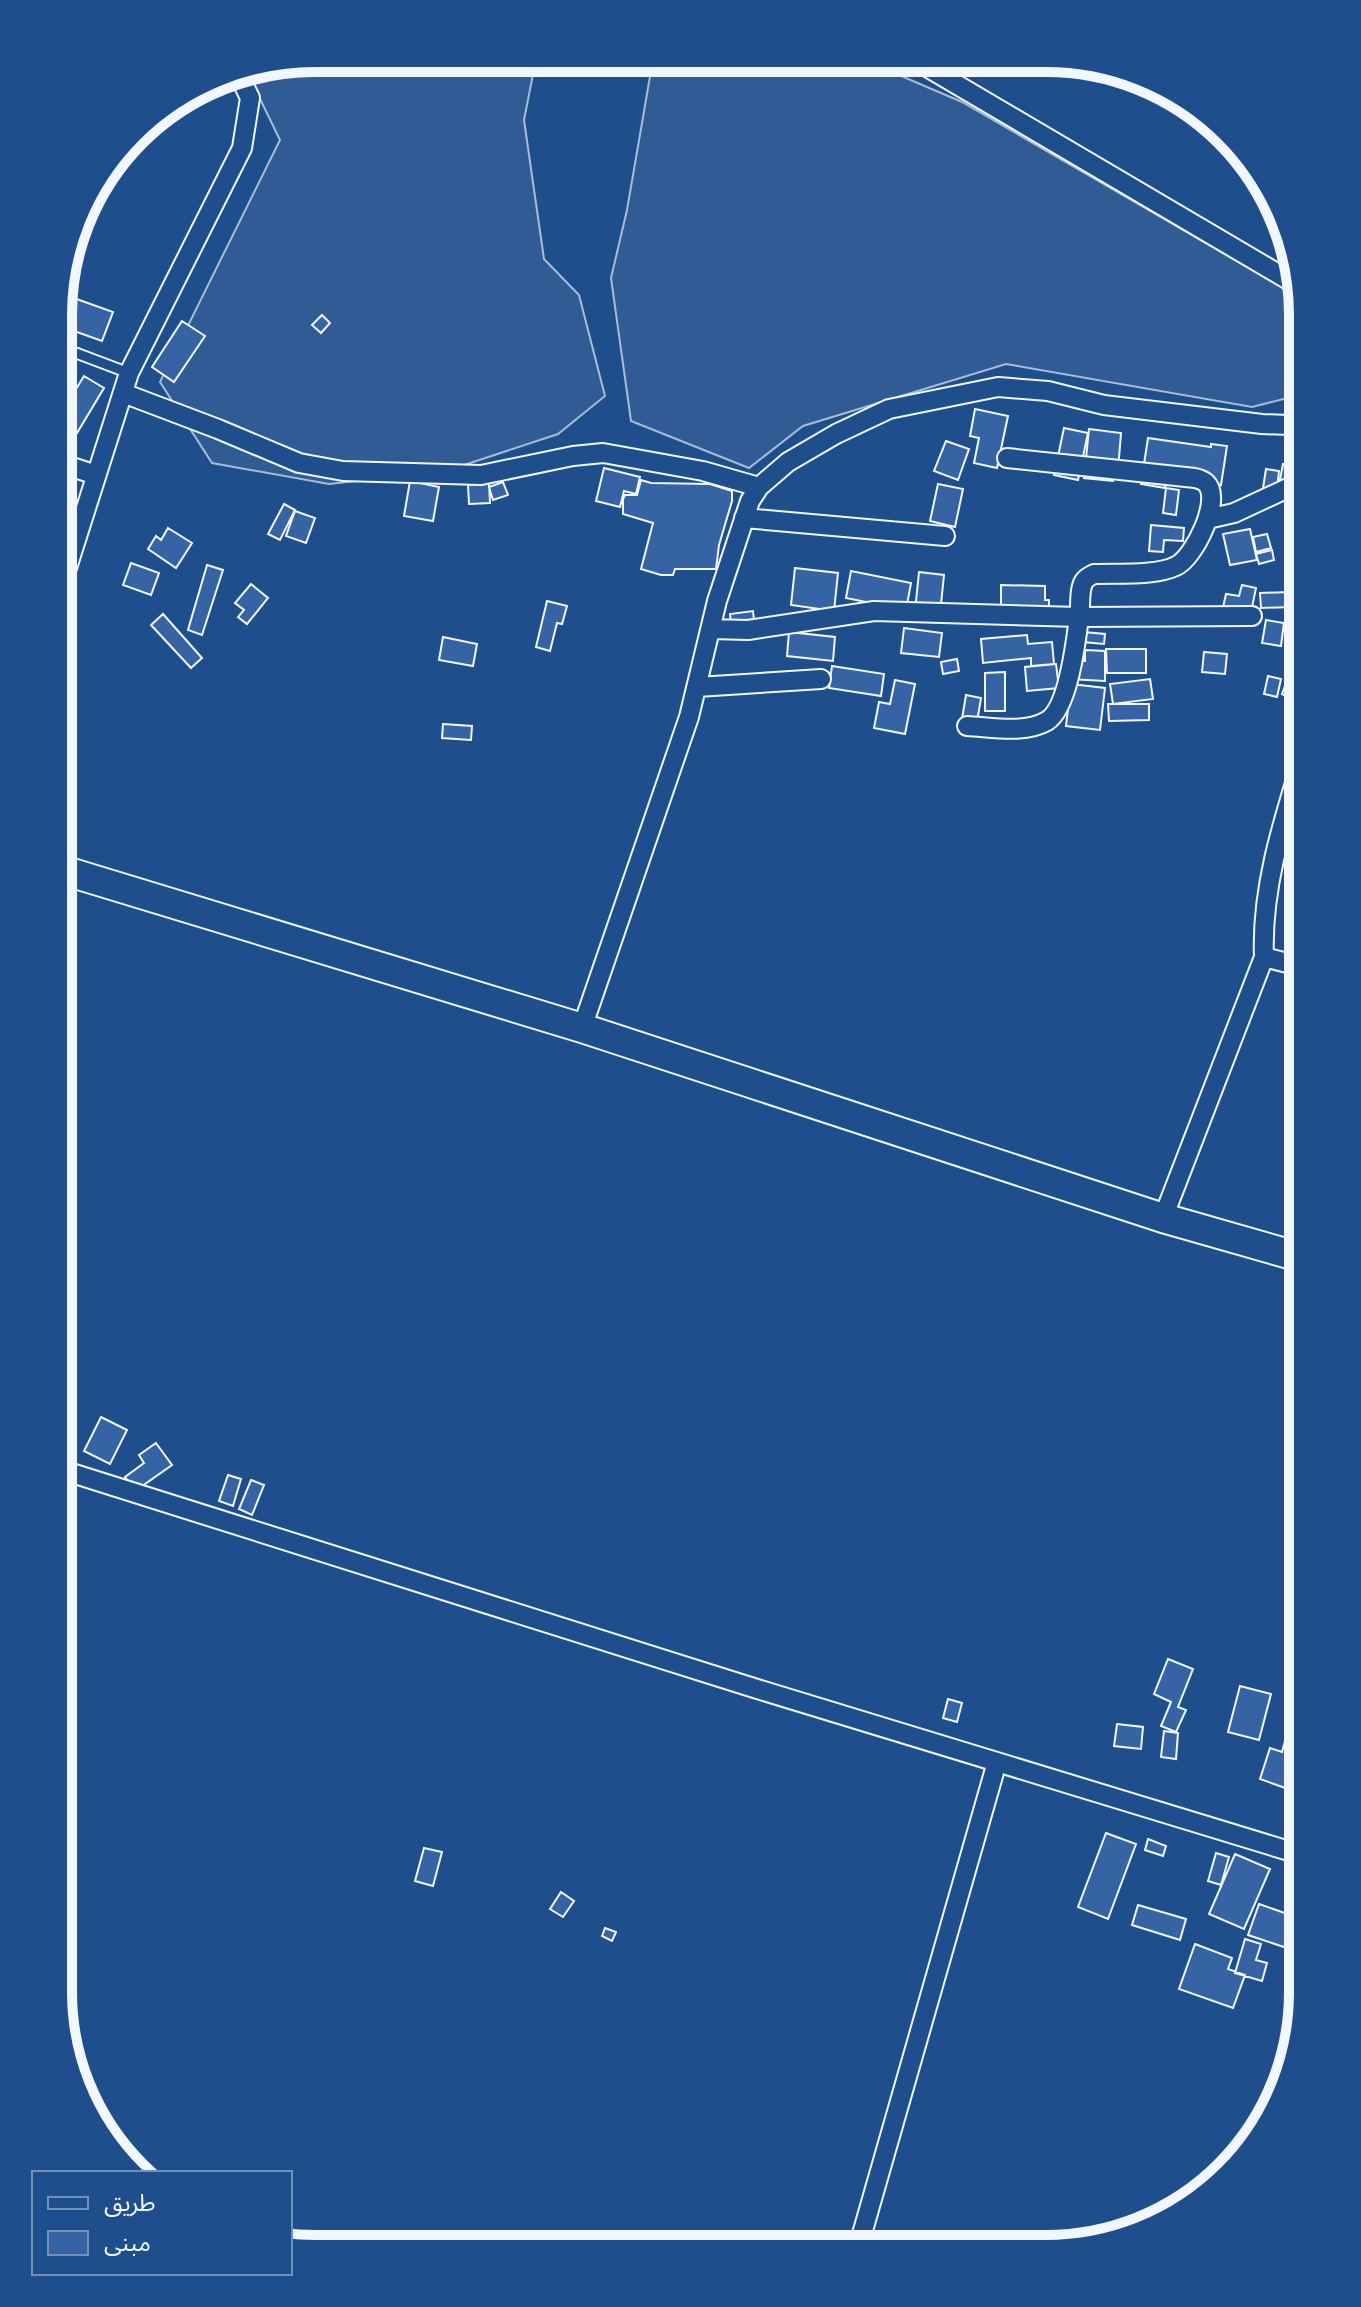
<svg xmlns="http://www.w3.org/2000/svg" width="1361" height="2307" viewBox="0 0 1361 2307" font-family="Poppins,'Noto Sans Arabic',sans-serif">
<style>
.built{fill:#305b95;stroke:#a8bbd7;stroke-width:2}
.building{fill:#3563a3;stroke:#f2f6ff;stroke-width:2}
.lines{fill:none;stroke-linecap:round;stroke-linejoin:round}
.lane-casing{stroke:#f2f6ff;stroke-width:13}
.street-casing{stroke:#f2f6ff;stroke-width:22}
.primary-casing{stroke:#f2f6ff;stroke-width:32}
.lane{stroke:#1f4e8c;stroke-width:9}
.street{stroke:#1f4e8c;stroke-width:18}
.primary{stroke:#1f4e8c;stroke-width:28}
.rim{fill:none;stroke:#f2f6ff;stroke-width:10}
</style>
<rect width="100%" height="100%" fill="#1f4e8c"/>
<path class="built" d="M315 58 536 59 524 120 544 259 579 295 605 396 558 434 446 471 329 484 212 463 160 382 280 140 247 72Z
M653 59 864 60 962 102 1299 297 1303 315V394L1252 407 1006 364 803 426 749 468 631 421 611 278 627 210Z"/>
<path class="building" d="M60 293 113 312 102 341 60 326Z
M322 315 330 323 321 333 312 325Z
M182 321 205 336 174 382 152 367Z
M84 376 104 388 77 433 60 422V415Z
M975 409 1008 416 997 468 974 463 979 438 970 436Z
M1064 428 1088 433 1078 480 1054 475Z
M1089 429 1121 433 1118 470H1114L1113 481 1084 478Z
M1148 438 1211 447V444L1227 446 1221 485 1167 477 1165 488 1141 484Z
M946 441 969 449 958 480 934 471Z
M1283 464 1295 467 1291 488 1279 485Z
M604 468 640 477 636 494 624 491 620 507 596 501Z
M1266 469 1279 471 1276 497 1262 495Z
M641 480 651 483 710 484 732 491V501L719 545 716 569H675L673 575H661L641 569 653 523 623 514V499L625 495H637Z
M410 481 439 487 433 521 404 516Z
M503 482 508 495 493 500 489 487Z
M489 483 490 503 469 504 468 485Z
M938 484 963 489 955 527 930 521Z
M1166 488 1179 490 1176 515 1163 513Z
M284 504 295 510 280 540 268 534Z
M295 511 315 518 306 543 286 536Z
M1151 525 1184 528 1183 541 1164 540 1163 552 1149 551Z
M168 528 192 543 176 568 148 549 156 536 161 540Z
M1250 529 1257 560 1230 565 1223 534Z
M1267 534 1271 548 1256 552 1253 537Z
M1272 550 1274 560 1259 564 1256 554Z
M131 563 159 573 151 595 123 585Z
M207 565 223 570 202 635 188 630Z
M795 568 838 573 834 611 791 605Z
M1298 568 1303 569V614L1290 611Z
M851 571 911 583 906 610 846 598Z
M919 572 944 575 940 614 915 611Z
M251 584 268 598 247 624 238 617 244 610 235 603Z
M1001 585 1045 586V600H1049V621L1001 620Z
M1242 585 1256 588 1250 617 1222 612 1226 594 1239 596Z
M1289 592 1290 607 1261 608 1260 593Z
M547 601 567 606 562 624 557 623 550 651 536 647Z
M753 611 755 630 732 633 730 614Z
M163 614 202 658 191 668 151 625Z
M1266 620 1284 623 1281 646 1262 643Z
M904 628 942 633 939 657 901 653Z
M789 632 835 637 833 661 787 656Z
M1084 632 1105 634 1104 644 1083 642Z
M1027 635 1028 644 1052 642 1054 664 1031 666V658L983 663 981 639Z
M443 637 477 644 473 666 439 660Z
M1106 649H1146V673H1107Z
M1085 650 1105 651V681L1069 679V661H1085Z
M1204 652 1227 654 1225 674 1202 672Z
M957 659 959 671 943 674 941 662Z
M1295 659 1303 662V691L1301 697 1292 693 1290 698 1282 694Z
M1056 664 1059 688 1027 691 1025 667Z
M832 666 884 674 881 696 829 688Z
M1005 672V711H985V673Z
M1268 676 1281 679 1277 697 1264 694Z
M1150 679 1153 699 1113 704 1110 684Z
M895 680 915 684 905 734 874 728 879 702 890 704Z
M1071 684 1105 688 1100 730 1066 726Z
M966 695 981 698 977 722 962 719Z
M1108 704H1149V720L1109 721Z
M443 724 472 726 471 740 442 738Z
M101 1417 127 1430 110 1464 84 1451Z
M156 1443 172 1465 135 1491 125 1477 144 1463 139 1455Z
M228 1475 241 1479 233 1506 219 1501Z
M251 1480 264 1485 252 1515 239 1509Z
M1168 1659 1193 1669 1178 1707 1186 1710 1176 1732 1161 1726 1171 1702 1154 1694Z
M1240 1686 1271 1694 1259 1740 1228 1732Z
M948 1699 962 1703 957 1722 943 1718Z
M1117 1724 1143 1727 1141 1749 1114 1746Z
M1164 1731 1178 1733 1176 1759 1161 1757Z
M1285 1741 1302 1747 1288 1789 1260 1779 1270 1748 1282 1752Z
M1106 1833 1136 1844 1108 1919 1078 1907Z
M1148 1839 1166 1846 1163 1856 1145 1850Z
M424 1848 442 1852 433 1886 415 1881Z
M1216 1853 1229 1857 1221 1885 1208 1881Z
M1235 1854 1270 1869 1244 1929 1209 1914Z
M561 1892 574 1901 563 1917 550 1909Z
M1259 1904 1302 1919V1953L1248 1935Z
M1138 1905 1186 1919 1180 1940 1132 1925Z
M605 1928 616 1932 612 1941 602 1936Z
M1245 1939 1261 1944 1256 1960 1267 1963 1262 1981 1235 1973Z
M1195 1944 1232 1958 1228 1969 1245 1975 1233 2008 1179 1989Z"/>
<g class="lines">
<g class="lane-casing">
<path id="lane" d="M60 347 129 373"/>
</g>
<g class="street-casing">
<path id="street" d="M915 60 1297 285
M123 393 218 429 299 463 343 471 481 475 573 456 603 453 703 471 759 487
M60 463 96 475
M744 518 945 536
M1208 519 1234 513 1303 481
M60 590 129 373 242 148 250 98 238 73
M711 629 748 630 874 611 1079 617 1252 616
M697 687 821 679
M967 726C991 727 1025 734 1047 721 1068 708 1076 642 1079 617 1081 607 1079 596 1082 586 1084 579 1088 577 1094 574 1117 573 1156 576 1176 566 1194 558 1223 499 1206 483 1205 481 1196 478 1195 478L1007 458
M59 902 70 872
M1264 957C1261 889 1283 821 1303 757
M582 1028 689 717 717 601 750 501 759 487 788 462 836 434 889 409 998 387 1048 391 1104 405 1262 424 1289 425 1303 419
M1163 1218 1264 957 1303 967
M59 1469 754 1688 1302 1855
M858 2248 997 1762"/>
</g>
<g class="primary-casing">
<path id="primary" d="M59 869 582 1028 1163 1218 1303 1258"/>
</g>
<use href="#lane" class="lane"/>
<use href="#street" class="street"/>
<use href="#primary" class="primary"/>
</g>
<path d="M0 0H1361V2307H0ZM315 72H1046A243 243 0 0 1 1289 315V1992A243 243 0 0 1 1046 2235H315A243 243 0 0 1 72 1992V315A243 243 0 0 1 315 72Z" fill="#1f4e8c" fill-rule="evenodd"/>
<path class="rim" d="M315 72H1046A243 243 0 0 1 1289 315V1992A243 243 0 0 1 1046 2235H315A243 243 0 0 1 72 1992V315A243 243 0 0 1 315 72Z"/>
<rect x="32" y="2171" width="260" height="104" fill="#1f4e8c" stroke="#7391ba" stroke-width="2"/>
<rect x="48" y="2197" width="40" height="12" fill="#1f4e8c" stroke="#7391ba" stroke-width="2"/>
<text x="104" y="2211" font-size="24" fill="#f2f6ff">طريق</text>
<rect x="48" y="2231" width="40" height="24" fill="#3563a3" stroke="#7391ba" stroke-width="2"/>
<text x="104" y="2251" font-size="24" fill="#f2f6ff">مبنى</text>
</svg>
